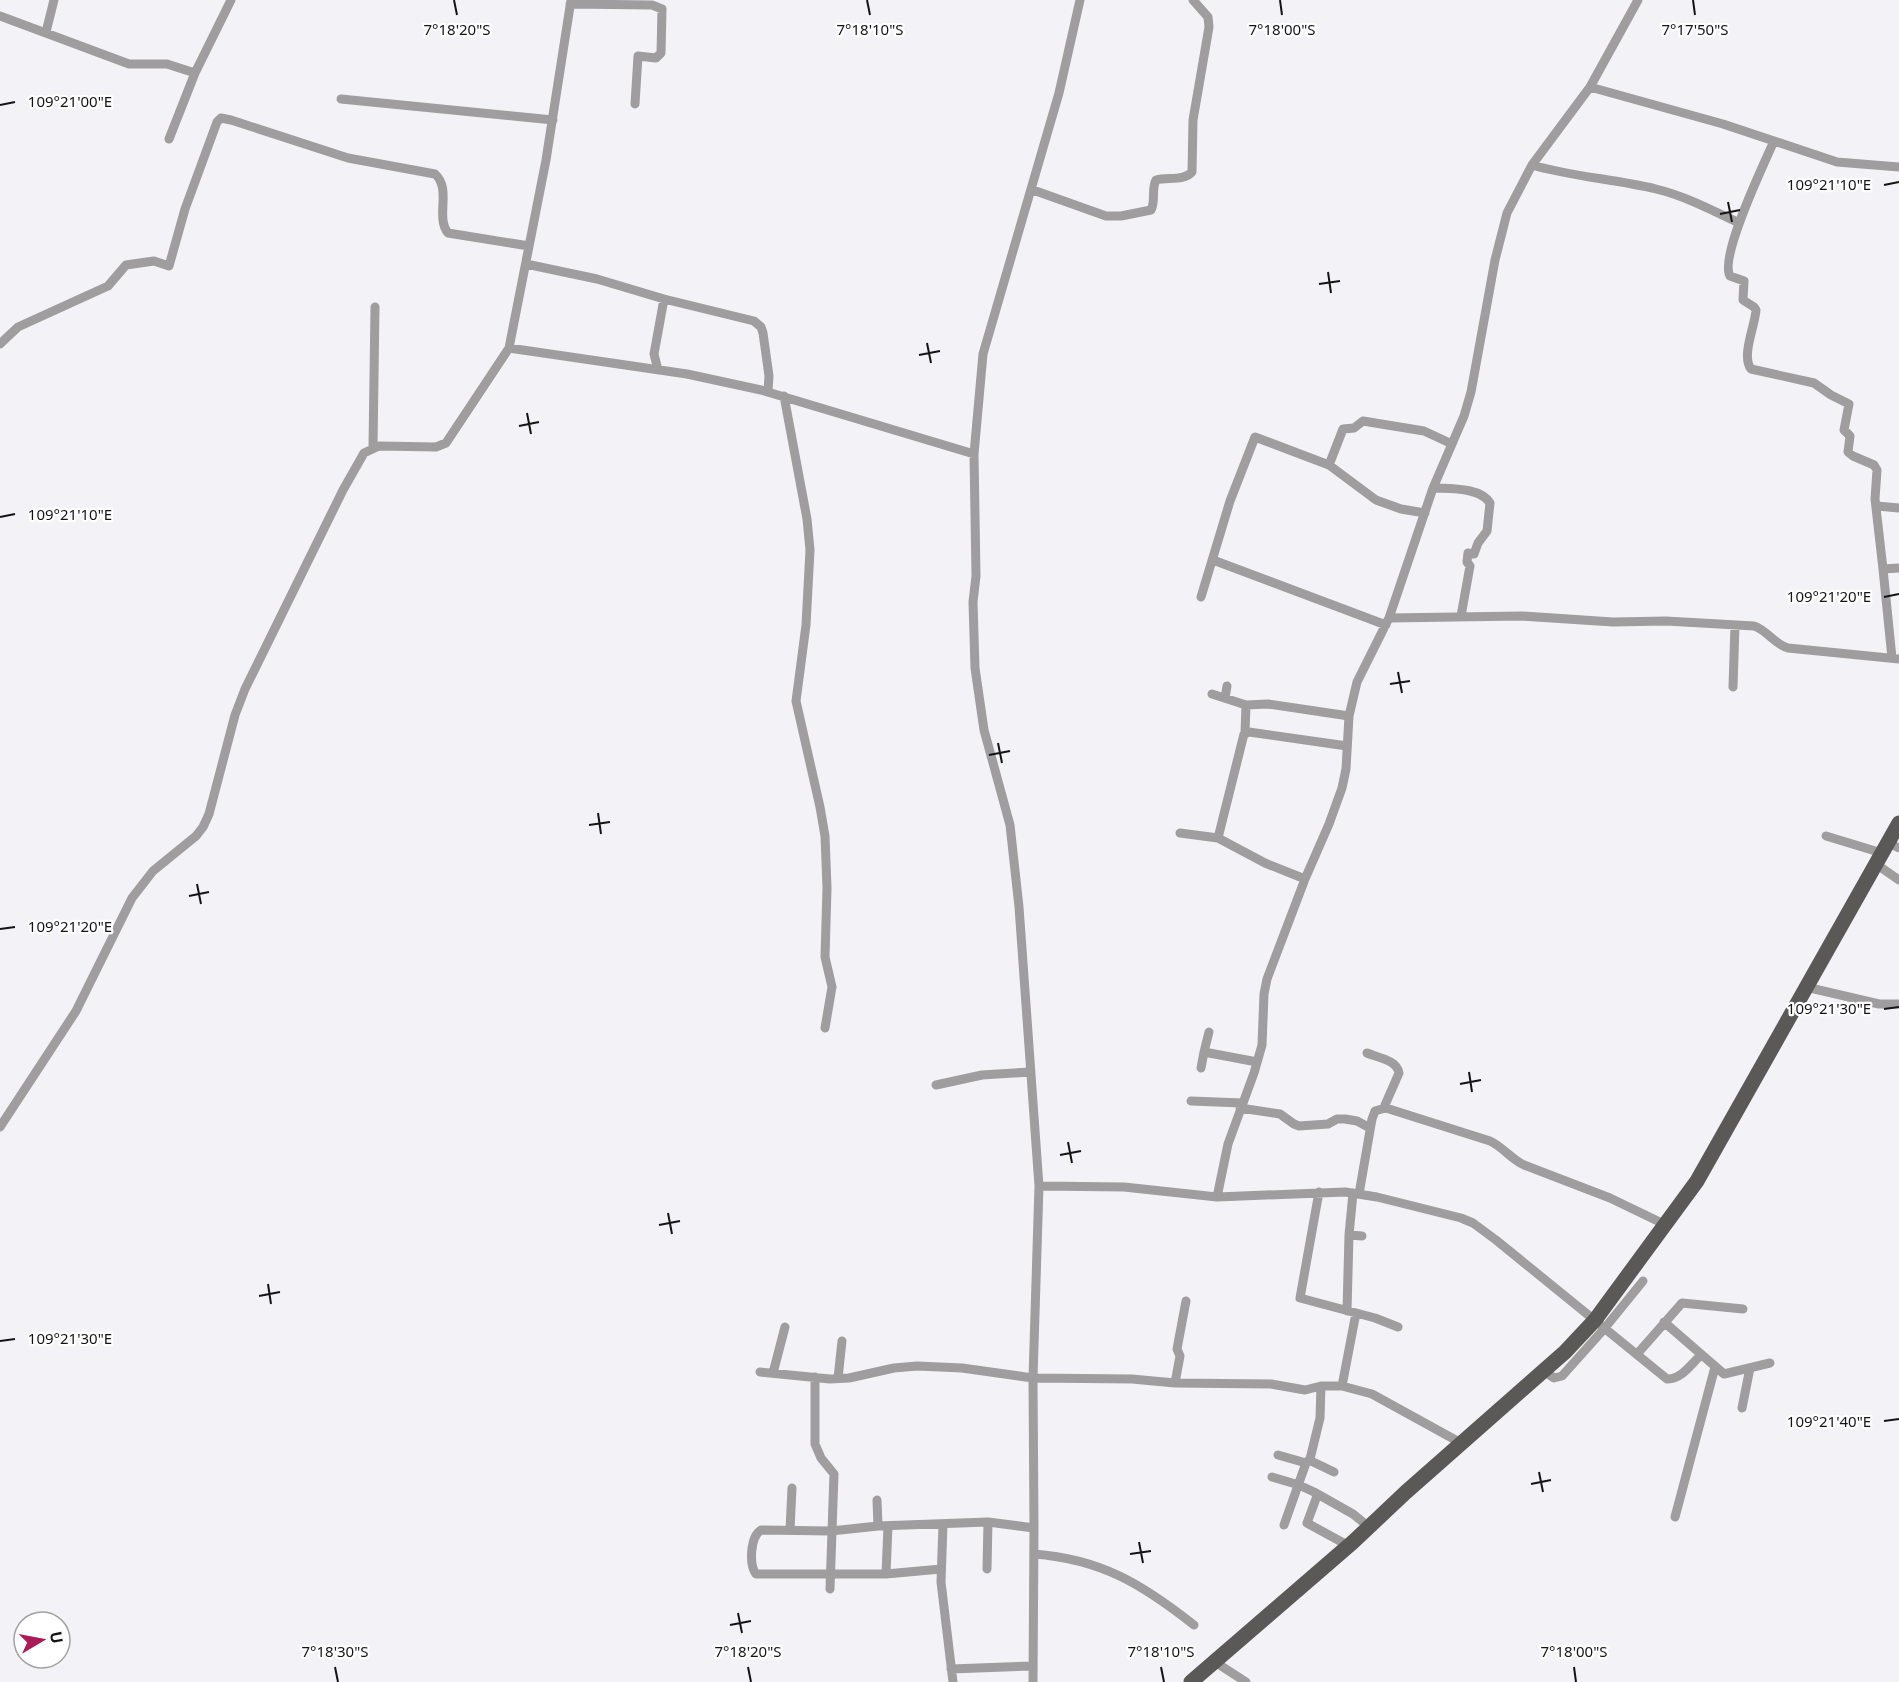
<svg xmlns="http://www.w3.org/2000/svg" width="1899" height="1682" viewBox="0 0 1899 1682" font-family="'Noto Sans',sans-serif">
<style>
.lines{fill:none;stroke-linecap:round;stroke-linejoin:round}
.street{stroke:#9f9d9d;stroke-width:9}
.primary{stroke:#5b5858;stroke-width:15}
.ticks{fill:none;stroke:#151415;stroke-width:2}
.ticks-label{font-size:15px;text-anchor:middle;fill:#151415;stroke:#fff;stroke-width:4.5;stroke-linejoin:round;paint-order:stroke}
</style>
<rect width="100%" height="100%" fill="#f3f2f6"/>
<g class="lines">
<path class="street" d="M1638 0 1590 87 1532 165 1507 213 1495 260 1471 392 1464 416 1433 488 1389 618 1357 682 1349 716 1346 769 1342 788 1329 824 1305 879 1267 979 1264 994 1262 1045 1254 1073 1228 1144 1217 1197 1345 1192 1377 1197 1461 1218 1473 1223 1496 1240 1667 1379C1681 1380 1691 1364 1701 1355
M570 4 652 5 662 9 661 53 656 58 638 56 635 104
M0 16 129 64H167L195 73 231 0
M46 32 54 0
M1590 87 1723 124 1837 162 1899 167
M341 99 553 120
M169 139 195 73
M1774 141C1764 164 1719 257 1730 276L1744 281 1743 300 1754 307 1756 310C1755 326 1741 356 1751 369L1814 383 1831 395 1849 404 1844 430 1850 436 1848 452 1853 456 1874 465 1877 470 1875 499 1883 569
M1532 165C1573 177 1615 179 1656 189 1685 196 1712 210 1739 223
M1033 190 1106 216H1121L1151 210C1156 201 1151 189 1156 180 1168 177 1184 181 1192 172L1193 120 1209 27 1208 17 1193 0
M526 264 597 279 664 299 754 321 761 327 763 333 769 376 768 391
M0 344 18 327 108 286 126 265 154 261 169 266 185 209 217 122 221 118 231 120 348 158 435 174C452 189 435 217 448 233L529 246
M509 348 546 160 571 0
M658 370 654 354 664 299
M784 396 807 519 810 550 806 625 796 701 820 807 825 836 827 888 825 957 832 987 825 1028
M373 447 375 307
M1329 465 1343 429 1354 428 1363 421 1424 431 1452 444
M1433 488C1450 489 1480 487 1490 503L1487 531 1478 543 1474 554 1468 553 1467 562 1470 566 1461 616
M1877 506 1899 508
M1213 560 1386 625
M1201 597 1230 501 1255 437 1329 465 1376 500 1401 509 1425 513
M1389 618 1522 616 1613 622 1666 621 1754 626C1767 630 1774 644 1788 648L1899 659
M1892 658 1883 569 1899 568
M1733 687 1735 625
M1212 694 1246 705 1245 733
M1225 698 1227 686
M1246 705 1268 704 1349 716
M1180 833 1218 838
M1826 836 1882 853
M1888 843 1899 848
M1876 864 1899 880
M1305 879 1265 863 1218 838 1244 734 1249 732 1347 746
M1806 987 1879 1004H1899
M1209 1032 1204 1052 1257 1062
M1367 1053C1379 1058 1397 1060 1399 1073L1385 1105 1386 1108 1490 1141C1503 1147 1511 1159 1524 1165L1610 1198 1666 1225
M1201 1068 1204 1052
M936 1085 982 1075 1030 1072
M1191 1101 1242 1103
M1240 1108 1280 1114 1294 1124 1299 1126 1328 1124 1337 1119H1345L1357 1121 1370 1128
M0 1127 76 1011 132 898 153 871 196 836 203 827 209 814 235 715 245 689 343 490 364 453 379 446 436 447 446 443 509 348 687 374 761 390 974 454
M1039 1186 1124 1187 1217 1197
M1319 1192 1300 1298 1375 1318 1398 1327
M1359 1194 1372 1119 1375 1111 1385 1108
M1349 1235 1362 1236
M1347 1311 1349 1235 1353 1193
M1664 1322 1724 1374 1770 1363
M1638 1353 1682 1303 1743 1309
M1544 1371 1554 1378 1562 1376 1604 1329 1643 1281
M760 1372 830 1379 849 1378 894 1368 917 1366 962 1368 1033 1378 1132 1379 1175 1383 1271 1384 1305 1390 1321 1386H1342L1372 1394 1461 1443
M773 1373 785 1327
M815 1377V1444L821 1458 834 1474 830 1589
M838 1378 842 1341
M1175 1383 1180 1356 1177 1349 1186 1301
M1342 1386 1356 1313
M1742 1408 1750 1368
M1278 1455 1306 1463
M1309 1460 1334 1472
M1272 1477 1299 1485 1314 1492 1353 1514 1369 1527
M1317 1496 1307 1523 1349 1546
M877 1500 878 1526
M1675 1517 1715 1367
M943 1524 941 1582 953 1682
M1284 1525 1306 1463 1310 1459 1320 1418 1321 1386
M790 1530 792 1488
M1034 1554C1101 1559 1142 1584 1194 1625
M941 1569 886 1574H756C749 1565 750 1537 761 1530L831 1531 878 1526 988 1522 1034 1528
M987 1569 988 1522
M886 1574 888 1526
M1215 1662 1246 1682
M951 1669 1033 1666
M1033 1682 1034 1528 1033 1378 1039 1186 1019 907 1010 825 984 730 975 668 973 602 976 576 974 454 983 354 1059 93 1080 0"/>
<path class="primary" d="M1191 1682 1353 1542 1406 1492 1565 1352 1595 1320 1697 1181 1899 823"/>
</g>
<path class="ticks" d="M454 0 457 15M867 0 870 15M1280 0 1282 15M1693 0 1695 15M0 105 15 102M1884 185 1899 182M1728 202 1732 222M1720 214 1740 210M1328 272 1331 293M1319 284 1340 281M927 343 931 363M919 355 940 351M527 413 531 434M519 426 539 422M0 517 15 514M1884 597 1899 594M1398 672 1402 693M1390 684 1410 681M998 743 1002 763M989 755 1010 751M598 813 601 834M589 825 610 822M197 884 201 904M189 896 209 892M0 929 15 927M1884 1009 1899 1007M1469 1072 1472 1092M1460 1084 1481 1080M1068 1142 1072 1163M1060 1155 1081 1151M668 1213 672 1234M659 1225 680 1221M268 1284 271 1304M259 1296 280 1292M0 1341 15 1339M1884 1421 1899 1419M1539 1472 1543 1492M1531 1484 1551 1480M1139 1542 1143 1563M1130 1554 1151 1551M738 1613 742 1633M730 1625 751 1621M335 1667 338 1682M748 1667 751 1682M1161 1667 1164 1682M1574 1667 1576 1682"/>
<g class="ticks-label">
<text x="1695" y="35">7°17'50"S</text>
<text x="457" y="35">7°18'20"S</text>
<text x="870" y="35">7°18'10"S</text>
<text x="1282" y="35">7°18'00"S</text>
<text x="70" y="107">109°21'00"E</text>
<text x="1829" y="190">109°21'10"E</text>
<text x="70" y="520">109°21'10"E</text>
<text x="1829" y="602">109°21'20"E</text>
<text x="70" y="932">109°21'20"E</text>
<text x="1829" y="1014">109°21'30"E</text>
<text x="70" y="1344">109°21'30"E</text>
<text x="1829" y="1427">109°21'40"E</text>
<text x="335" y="1657">7°18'30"S</text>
<text x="748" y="1657">7°18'20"S</text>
<text x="1161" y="1657">7°18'10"S</text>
<text x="1574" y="1657">7°18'00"S</text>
</g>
<g transform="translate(42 1640) rotate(80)"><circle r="28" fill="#ffffff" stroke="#a1a1a1" stroke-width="1.5"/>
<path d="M0-4.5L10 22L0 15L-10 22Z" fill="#aa1b57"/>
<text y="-9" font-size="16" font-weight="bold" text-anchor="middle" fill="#151415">U</text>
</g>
</svg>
